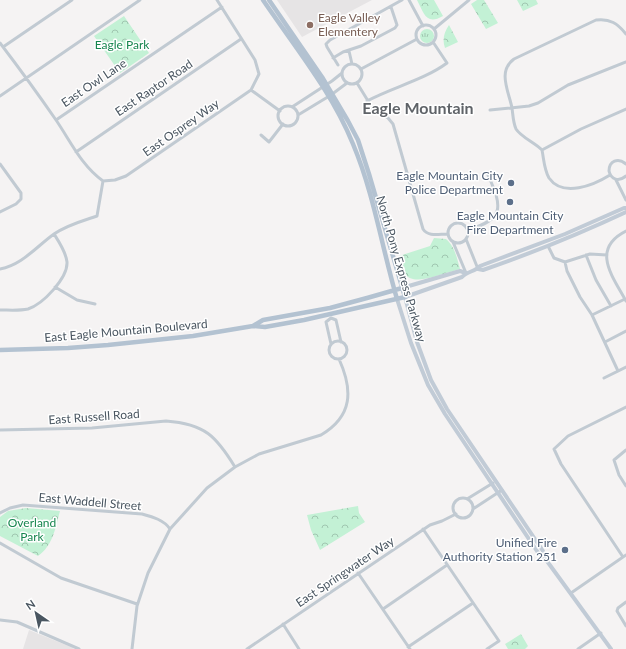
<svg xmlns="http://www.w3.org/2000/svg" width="626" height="649" viewBox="0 0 626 649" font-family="Lato,sans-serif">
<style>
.education{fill:#e6e4e5}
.grass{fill:url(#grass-tufts)}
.park{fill:url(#park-crowns)}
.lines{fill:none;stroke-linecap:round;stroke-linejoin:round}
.street{stroke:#c1cad2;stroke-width:3}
.secondary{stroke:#c1cbd6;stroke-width:4}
.primary{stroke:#b3c2d1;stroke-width:4.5}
.education-dot{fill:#8d6e63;stroke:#fff;stroke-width:1.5}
.service-dot{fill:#5c6f8a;stroke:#fff;stroke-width:1.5}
.labels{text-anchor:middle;stroke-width:3;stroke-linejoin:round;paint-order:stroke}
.education-label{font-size:12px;fill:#785e54;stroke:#fff;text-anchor:start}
.park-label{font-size:12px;fill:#17864f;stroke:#fff}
.street-label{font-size:12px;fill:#4a5661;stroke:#fff}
.service-label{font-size:12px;fill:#4e5e75;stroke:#fff;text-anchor:end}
.district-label{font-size:16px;font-weight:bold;fill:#5f6368;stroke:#fff}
</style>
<defs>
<pattern id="grass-tufts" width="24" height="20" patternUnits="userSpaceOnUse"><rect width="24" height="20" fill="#c3f1d5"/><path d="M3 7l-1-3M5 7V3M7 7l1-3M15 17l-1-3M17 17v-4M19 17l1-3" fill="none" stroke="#a0c6b0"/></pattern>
<pattern id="park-crowns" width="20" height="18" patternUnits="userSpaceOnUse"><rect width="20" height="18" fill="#c3f1d5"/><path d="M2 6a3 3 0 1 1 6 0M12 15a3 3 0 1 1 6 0" fill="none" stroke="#a0c6b0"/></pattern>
</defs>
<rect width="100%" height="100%" fill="#f5f3f3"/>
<path class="education" d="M277 0H372L302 37Z
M29 630 71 647 74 649H23Z"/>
<path class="grass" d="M420 36a7 7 0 1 1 14 0a7 7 0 1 1-14 0Z"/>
<path class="park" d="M417 0H434L443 16C426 26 424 13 417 0Z
M477 0H484L498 23 486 29 471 4Z
M517 0H536L538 4 523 11Z
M124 16 149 53 120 73 94 36Z
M449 25 458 42 445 48C442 40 444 32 449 25Z
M434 238 446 239C455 247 457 258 460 269 451 272 442 274 433 277 411 283 402 279 399 256L430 246Z
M358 506 359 513 365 522 320 550 311 530 307 515Z
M26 508 60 511C56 526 53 546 38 556L0 536V517L8 511Z
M521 634 528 646 525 649H508L505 644Z"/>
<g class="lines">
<path class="street" d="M409 0 423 26
M416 35a10 10 0 1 1 20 0a10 10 0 1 1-20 0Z
M434 29 469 0
M0 43C19 68 38 94 56 120 71 142 81 165 103 181
M3 47 72 0
M349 51 352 64
M333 58 343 52 361 46 395 28 397 25 391 7
M342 74a10 10 0 1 1 20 0a10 10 0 1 1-20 0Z
M338 65 327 47 326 44 330 40 402 0
M361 69 417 39
M357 83 373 109 388 118 393 124 423 229C428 237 439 234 447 234
M251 90 280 111
M0 96 140 0
M367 101C393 87 424 80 447 63L433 42
M278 116a10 10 0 1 1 20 0a10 10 0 1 1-20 0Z
M292 107 332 81 342 73
M490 110 529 106 538 103 568 85 626 62
M298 115 331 95 347 83
M56 120 222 7
M261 135 269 142 283 124
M542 150 581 129 626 109
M76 152 241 39
M0 164 21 193V199L16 204 0 212
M626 164C618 157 609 161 609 171 611 180 619 182 626 176
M610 175C594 185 563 198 549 178 544 169 544 160 542 150 535 143 521 137 516 129 513 122 513 115 512 108 509 92 497 71 514 59L596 20C610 18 618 24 626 34
M616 180 626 200
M103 181 115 180 126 176 251 90 259 74 255 60 217 0
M448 233a10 10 0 1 1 20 0a10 10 0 1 1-20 0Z
M468 230C504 219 503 208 488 175
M626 231C590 249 613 277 626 301
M466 239 478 269
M453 242 466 273
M548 246 554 258 565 262 590 254 607 255
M586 255 596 280 611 306
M565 262 567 271 580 297 592 315 618 371
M0 269C22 265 36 247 54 234 67 225 82 221 97 216L103 181
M55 287 77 300 95 304
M0 310C9 310 19 311 28 309 43 304 68 278 67 262 66 252 59 242 54 234
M592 315 625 299
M331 318 326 322 331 344
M331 318 336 320 341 342
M329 350a9 9 0 1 1 18 0a9 9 0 1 1-18 0Z
M605 342 626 331
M604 378 626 367
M0 430 92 428 166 421C205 424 216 436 235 467
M626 450 614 460 619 475 626 486
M453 508a10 10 0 1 1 20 0a10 10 0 1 1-20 0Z
M467 499 493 483
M473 509 502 490
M0 513 10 508 23 505 142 514C153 517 164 520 170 529
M423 529 499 641 487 649
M0 543 61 578 137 604
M623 557 561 464 554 449 568 436 626 407
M358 573 410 649
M571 593 626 555
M626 602 618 608 617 611 626 626
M383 609 447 565
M0 620 17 622 79 649
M283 624 299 649
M408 647 473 603
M132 649 137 606 148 573 170 529 207 488 235 467 259 454 321 435C353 416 353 390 339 359
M247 649 430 525 442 521 456 514
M578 649 601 633"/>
<path class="secondary" d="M478 269 483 270C532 253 579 234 626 212
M402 288 460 271 466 273
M397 299 411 343 428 385 445 414 539 554 544 557 611 649
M544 557 543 551 447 409 431 380 417 342 405 297 462 277C467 271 475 272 480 266L565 234 624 208H626"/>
<path class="primary" d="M263 0C295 47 332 92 353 144 374 194 382 248 397 299
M253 326 263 320 330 308 367 298 402 288
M0 350 68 348 108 345 193 336 253 326 265 327 304 320 405 297 369 174 358 140 348 121 322 77 269 0"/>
</g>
<circle class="education-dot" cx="310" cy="25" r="4"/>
<g class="service-dot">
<circle cx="511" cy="183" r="4"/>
<circle cx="510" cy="202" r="4"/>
<circle cx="565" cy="550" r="4"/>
</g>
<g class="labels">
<g class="education-label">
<text x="318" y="22">Eagle Valley<tspan x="318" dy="14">Elementery</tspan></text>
</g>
<g class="park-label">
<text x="122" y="49">Eagle Park</text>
<text x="32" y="527">Overland<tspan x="32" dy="14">Park</tspan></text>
</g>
<g class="street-label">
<text transform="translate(94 83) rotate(-34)" y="4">East Owl Lane</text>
<text transform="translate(154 88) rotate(-34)" y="4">East Raptor Road</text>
<text transform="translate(181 128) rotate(-35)" y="4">East Osprey Way</text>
<text transform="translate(401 269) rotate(74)" y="4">North Pony Express Parkway</text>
<text transform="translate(126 331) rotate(-5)" y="4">East Eagle Mountain Boulevard</text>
<text transform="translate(94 417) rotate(-4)" y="4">East Russell Road</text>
<text transform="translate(90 502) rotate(5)" y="4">East Waddell Street</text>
<text transform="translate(345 572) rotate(-34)" y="4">East Springwater Way</text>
</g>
<g class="service-label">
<text x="503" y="180">Eagle Mountain City<tspan x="503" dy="14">Police Department</tspan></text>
<text x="510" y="220" text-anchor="middle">Eagle Mountain City<tspan x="510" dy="14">Fire Department</tspan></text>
<text x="557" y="547">Unified Fire<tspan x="557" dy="14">Authority Station 251</tspan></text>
</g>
<g class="district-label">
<text x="418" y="114">Eagle Mountain</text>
</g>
</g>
<g transform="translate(36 613) rotate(326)" stroke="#ffffff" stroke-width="3" paint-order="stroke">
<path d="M0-3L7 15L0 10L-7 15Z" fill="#4a5661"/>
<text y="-6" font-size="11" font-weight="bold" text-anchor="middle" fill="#4a5661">N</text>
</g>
</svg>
